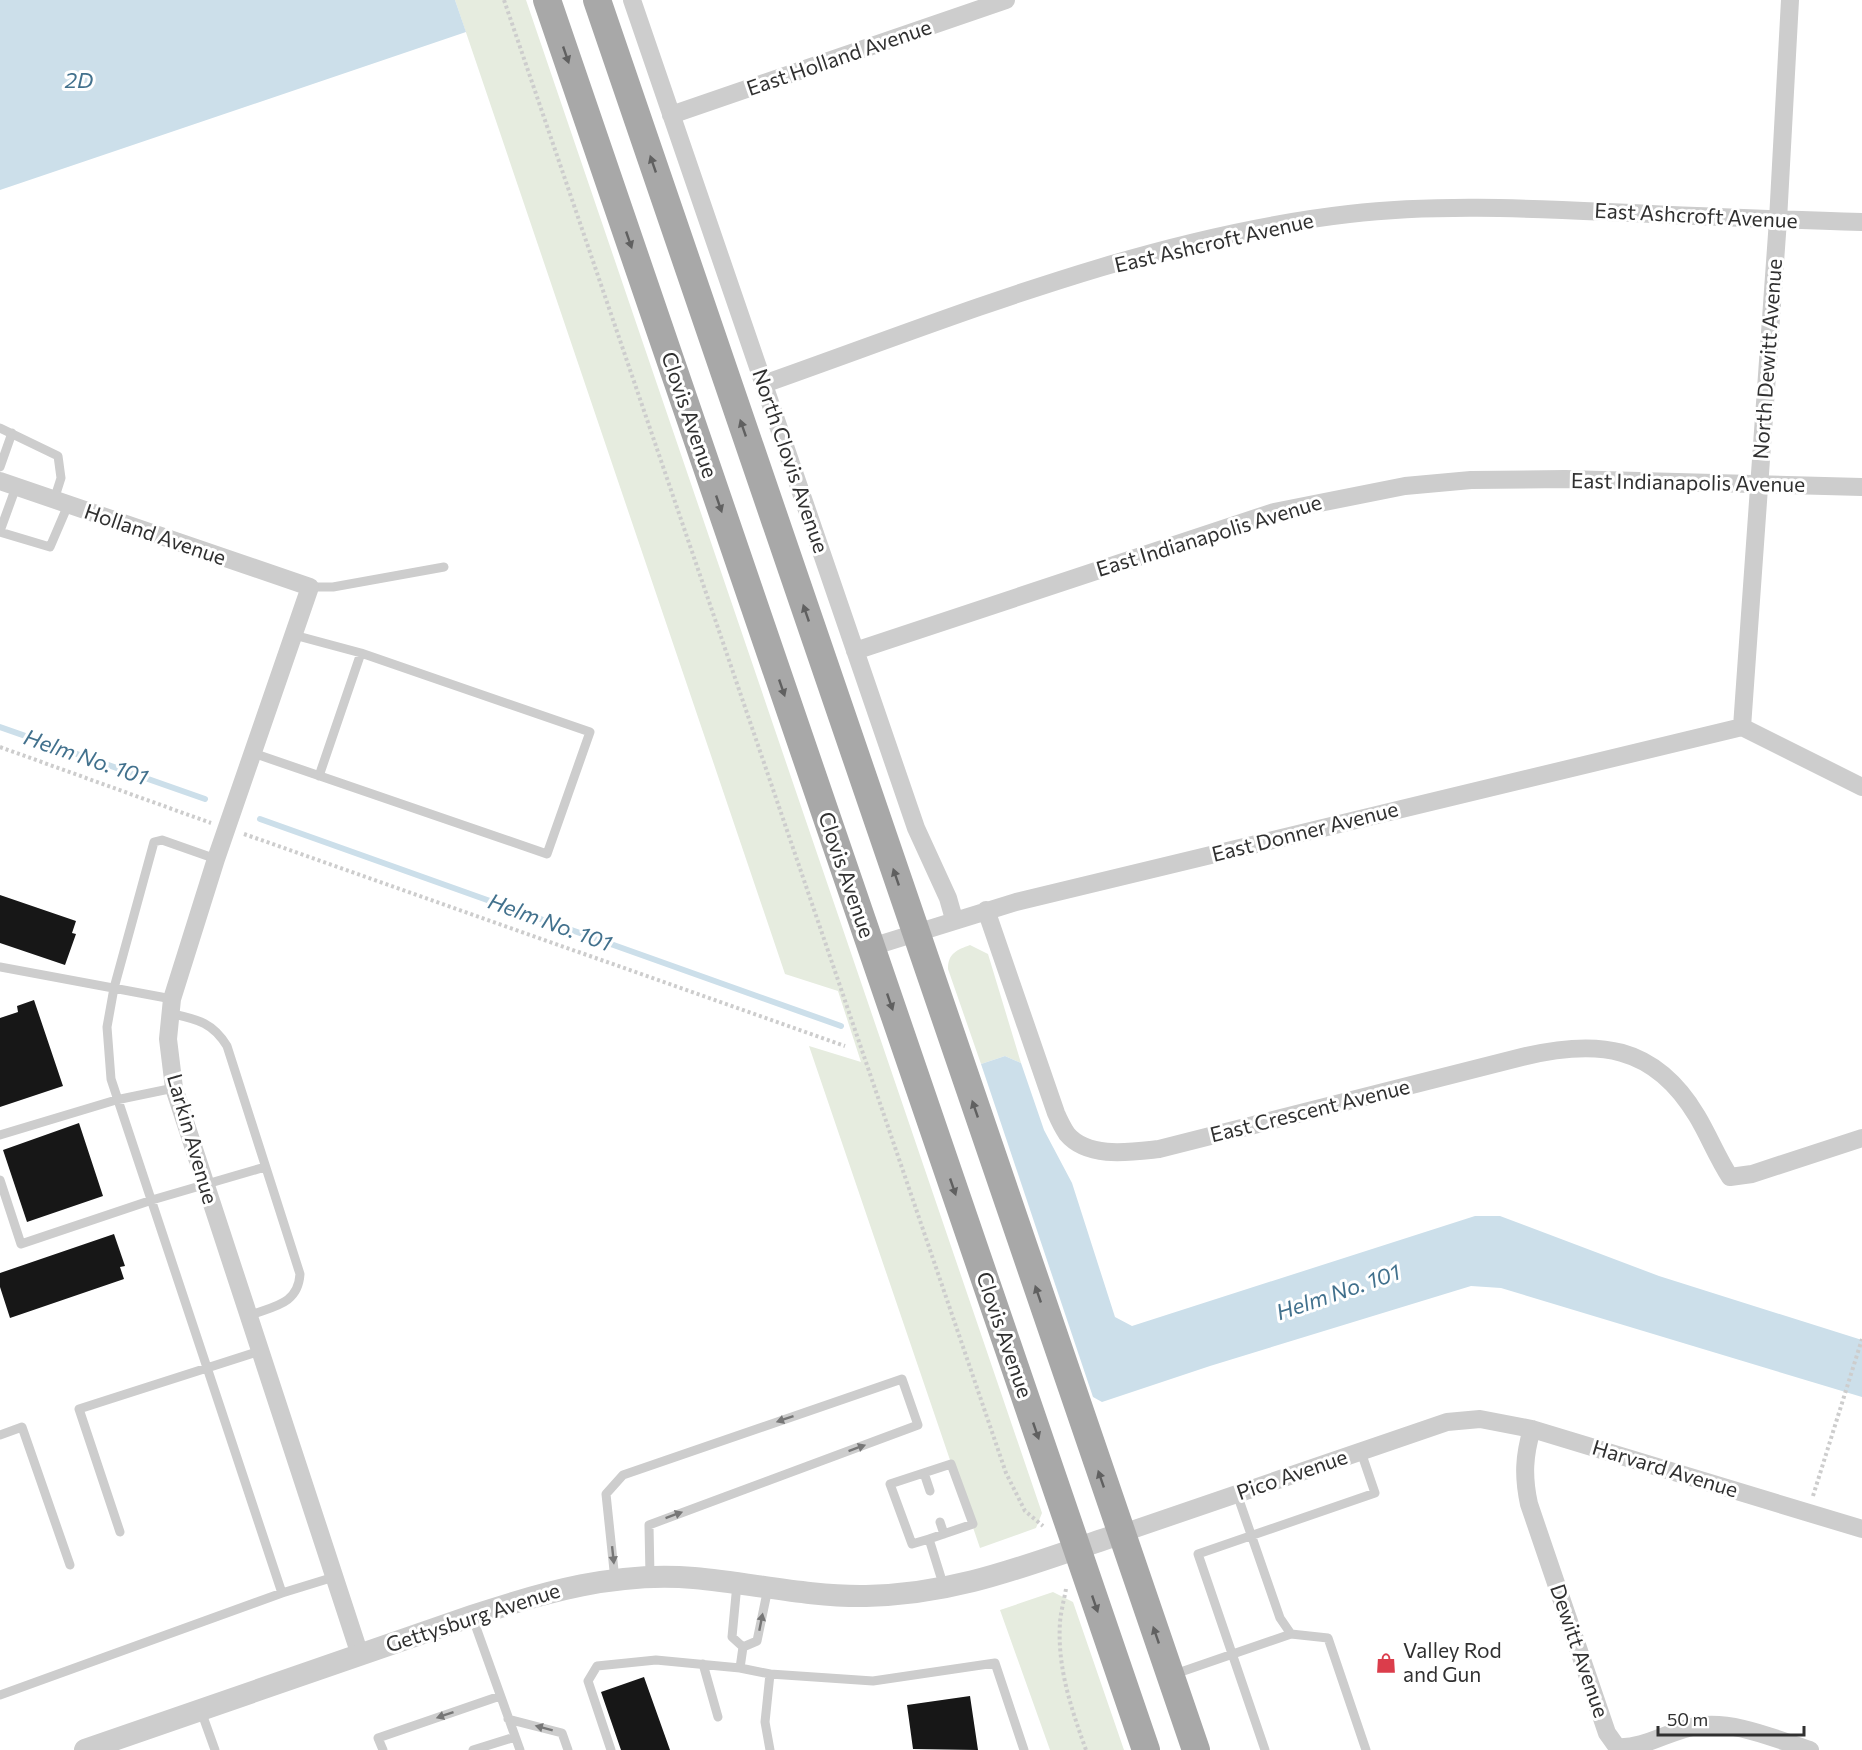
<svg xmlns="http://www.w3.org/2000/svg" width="1862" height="1750" viewBox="0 0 1862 1750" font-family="Commissioner,sans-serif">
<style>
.green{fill:#e6ecdf}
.water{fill:#ccdfea}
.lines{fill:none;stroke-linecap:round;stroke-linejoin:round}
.stream{stroke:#ccdfea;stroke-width:6}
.building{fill:#171717}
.path{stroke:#cdcdcd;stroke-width:4;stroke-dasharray:3 3;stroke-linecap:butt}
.service{stroke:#cdcdcd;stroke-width:9}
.minor{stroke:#cdcdcd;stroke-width:18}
.tertiary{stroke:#cdcdcd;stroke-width:22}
.primary{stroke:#a8a8a8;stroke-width:28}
.oneway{fill:#606060}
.oneway2{fill:#777}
.labels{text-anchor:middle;stroke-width:6;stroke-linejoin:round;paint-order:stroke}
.street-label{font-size:21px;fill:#303030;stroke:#fff}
.poi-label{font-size:21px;fill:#303030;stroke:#fff;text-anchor:start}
.water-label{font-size:22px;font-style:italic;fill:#42718d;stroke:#fff}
</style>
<rect width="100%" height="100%" fill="#fff"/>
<path class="green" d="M455 0H526L1042 1513 1036 1528 980 1548 809 1046 861 1062 838 991 785 974Z
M970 945 988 954 1021 1063 1005 1056 981 1064 948 969C948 953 957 950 970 945Z
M1053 1592 1073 1602 1124 1750H1050L1000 1610Z"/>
<path class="water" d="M0 0H455L466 32 0 190Z
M1005 1056 1021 1063 1044 1130 1072 1183 1115 1317 1132 1326 1475 1216H1500L1659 1276 1862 1340V1397L1501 1288 1471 1286 1210 1366 1102 1402 1093 1397 981 1064Z"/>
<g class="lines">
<path class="stream" d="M0 727 205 799
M260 819 841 1026"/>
</g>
<path class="building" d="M0 895 76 921 72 933 76 934 65 965 0 943Z
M34 1000 63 1086 0 1107V1018L18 1012 17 1006Z
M79 1123 103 1196 27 1222 3 1150Z
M114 1234 125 1266 120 1267 124 1279 10 1318 0 1287V1273Z
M644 1677 670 1750H621L601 1692Z
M970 1696 978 1750 913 1749 907 1705Z"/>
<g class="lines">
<path class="path" d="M504 0 1006 1473 1025 1511 1043 1526
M0 747 211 823
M244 834 845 1046
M1813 1496 1862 1339
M1066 1589C1064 1600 1061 1611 1060 1622 1057 1667 1071 1708 1086 1750"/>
<path class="service" d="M0 428 58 456 61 478 54 500
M0 467 12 433
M0 531 16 487
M0 532 50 547 68 505
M310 587H333L444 567
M253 753 547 854 590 732 361 653 294 635
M319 776 361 653
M0 967 172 999
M169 1013C195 1019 212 1021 227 1046L300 1274C298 1305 273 1306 248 1316
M0 1135 116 1100 174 1088
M0 1180 21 1244 152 1200 265 1167
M0 1435 22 1427 70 1565
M924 1473 930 1491
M1237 1494 1280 1618 1291 1634 1328 1638 1366 1750
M940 1522 944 1534
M120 1532 79 1409 260 1351
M929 1539 973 1524 951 1464 890 1484 912 1544 929 1539 944 1587
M615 1580 606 1494 623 1475 902 1379 918 1425 649 1525 650 1577
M737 1584 732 1637 743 1647
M282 1593 334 1577
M472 1616 520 1750
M743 1647 757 1641 768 1588
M703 1664 718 1717
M740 1668 770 1674 765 1722 770 1750
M770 1674 873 1681 995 1663 1024 1750
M1172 1675 1291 1634
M0 1695 282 1593 111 1079 107 1027 114 988 154 842 162 840 216 859
M201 1711 215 1750
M508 1719 562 1733 568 1750
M383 1750 378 1738 500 1696
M473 1750 515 1737
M611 1750 588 1681 597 1666 656 1660 740 1668 743 1647
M1265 1750 1198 1554 1375 1493 1361 1452"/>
<path class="minor" d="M632 0 916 828 948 898 954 919
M1790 0 1778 220 1742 727 1862 787
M671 115 1006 0
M764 384C954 317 1147 237 1349 214 1435 204 1521 208 1608 212 1693 216 1777 220 1862 222
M0 481 310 587 216 859 172 999 168 1039 174 1088 360 1655
M855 651 1274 512 1405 486 1471 480 1565 479 1862 487
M986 910 1056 1113C1059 1120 1063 1128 1067 1134 1088 1159 1131 1152 1159 1149L1522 1057C1597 1039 1654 1044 1697 1116 1709 1136 1717 1157 1730 1177L1752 1174 1862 1138
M871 947 1016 902 1742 727
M1532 1429C1524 1456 1523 1476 1529 1504L1607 1733 1617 1747C1645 1749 1670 1730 1697 1726 1734 1720 1775 1739 1810 1750
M1120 1534 1447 1422 1480 1419 1532 1429 1862 1529"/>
<path class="tertiary" d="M85 1750 472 1616C544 1592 618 1571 694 1578 751 1583 808 1597 866 1596 961 1594 1031 1563 1120 1534"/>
<path class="primary" d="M547 0 1146 1750
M597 0 1196 1750"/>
</g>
<defs><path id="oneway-solid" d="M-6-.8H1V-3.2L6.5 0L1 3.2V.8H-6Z" transform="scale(1.5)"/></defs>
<g class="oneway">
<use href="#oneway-solid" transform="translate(566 55) rotate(71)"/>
<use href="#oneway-solid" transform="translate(653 164) rotate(-109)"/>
<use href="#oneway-solid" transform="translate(629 240) rotate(71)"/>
<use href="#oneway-solid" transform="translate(743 428) rotate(-109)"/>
<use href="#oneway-solid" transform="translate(719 504) rotate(71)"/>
<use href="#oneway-solid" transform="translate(806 613) rotate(-109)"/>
<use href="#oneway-solid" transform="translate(782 688) rotate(71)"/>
<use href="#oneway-solid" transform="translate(896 877) rotate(-109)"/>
<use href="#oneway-solid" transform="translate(890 1002) rotate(71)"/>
<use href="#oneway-solid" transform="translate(975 1109) rotate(-109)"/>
<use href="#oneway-solid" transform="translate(953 1187) rotate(71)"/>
<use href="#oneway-solid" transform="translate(1038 1294) rotate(-109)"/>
<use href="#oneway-solid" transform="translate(1036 1431) rotate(71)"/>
<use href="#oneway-solid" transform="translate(1101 1479) rotate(-109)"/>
<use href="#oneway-solid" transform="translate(1095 1604) rotate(71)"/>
<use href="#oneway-solid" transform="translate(1156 1635) rotate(-109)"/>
</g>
<g class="oneway2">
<use href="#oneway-solid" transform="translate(785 1419) rotate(161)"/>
<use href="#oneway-solid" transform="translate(857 1448) rotate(-20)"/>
<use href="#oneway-solid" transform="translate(674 1515) rotate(-20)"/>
<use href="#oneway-solid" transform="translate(613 1555) rotate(84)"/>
<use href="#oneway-solid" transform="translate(761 1622) rotate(-79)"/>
<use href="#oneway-solid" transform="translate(445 1715) rotate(161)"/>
<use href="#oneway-solid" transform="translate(544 1728) rotate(-165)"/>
</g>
<defs>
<g id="shop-bare" transform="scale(1.62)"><path d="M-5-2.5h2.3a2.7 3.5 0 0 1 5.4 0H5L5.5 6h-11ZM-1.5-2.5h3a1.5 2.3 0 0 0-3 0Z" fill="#db3d4b" stroke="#fff" stroke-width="2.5" paint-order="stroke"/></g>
</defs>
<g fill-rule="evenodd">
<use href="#shop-bare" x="1386" y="1663"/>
</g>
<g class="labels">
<g class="street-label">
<text transform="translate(839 58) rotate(-19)" y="7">East Holland Avenue</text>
<text transform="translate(1696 216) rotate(3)" y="7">East Ashcroft Avenue</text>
<text transform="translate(1214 243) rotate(-13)" y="7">East Ashcroft Avenue</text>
<text transform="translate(1768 359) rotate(-86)" y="7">North Dewitt Avenue</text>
<text transform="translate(689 415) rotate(71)" y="7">Clovis Avenue</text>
<text transform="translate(790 461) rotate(71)" y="7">North Clovis Avenue</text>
<text transform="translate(1688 483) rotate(1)" y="7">East Indianapolis Avenue</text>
<text transform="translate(155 535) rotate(19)" y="7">Holland Avenue</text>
<text transform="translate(1209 536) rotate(-17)" y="7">East Indianapolis Avenue</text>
<text transform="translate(1305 832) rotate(-14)" y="7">East Donner Avenue</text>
<text transform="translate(846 875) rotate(71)" y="7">Clovis Avenue</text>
<text transform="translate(1310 1111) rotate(-14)" y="7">East Crescent Avenue</text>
<text transform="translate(192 1139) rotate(74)" y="7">Larkin Avenue</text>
<text transform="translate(1004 1335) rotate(71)" y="7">Clovis Avenue</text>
<text transform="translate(1665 1469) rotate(17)" y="7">Harvard Avenue</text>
<text transform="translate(1292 1475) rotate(-19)" y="7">Pico Avenue</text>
<text transform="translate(473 1618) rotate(-18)" y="7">Gettysburg Avenue</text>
<text transform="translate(1579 1651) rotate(71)" y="7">Dewitt Avenue</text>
</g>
<g class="poi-label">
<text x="1403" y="1658">Valley Rod<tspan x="1403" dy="24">and Gun</tspan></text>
</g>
<g class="water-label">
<text x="79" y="88">2D</text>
<text transform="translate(86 757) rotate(19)" y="8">Helm No. 101</text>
<text transform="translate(550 922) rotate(20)" y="8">Helm No. 101</text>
<text transform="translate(1338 1292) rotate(-19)" y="8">Helm No. 101</text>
</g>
</g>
<path d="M1658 1726v9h146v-9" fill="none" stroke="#303030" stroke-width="3"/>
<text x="1667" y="1726" font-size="18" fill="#303030" stroke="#ffffff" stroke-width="4.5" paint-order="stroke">50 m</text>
</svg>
